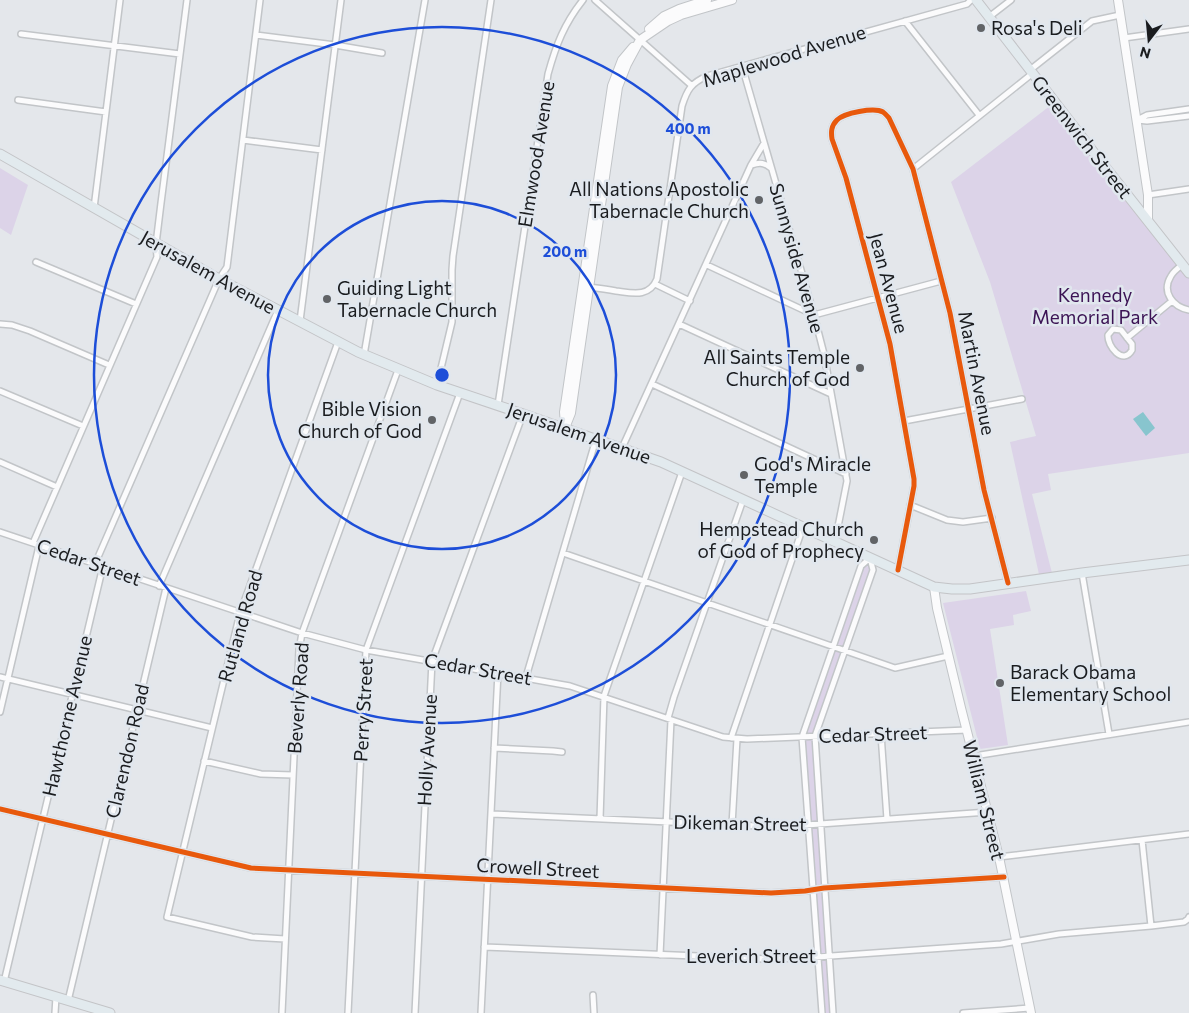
<svg xmlns="http://www.w3.org/2000/svg" width="1189" height="1013" viewBox="0 0 1189 1013" font-family="Commissioner,sans-serif">
<style>
.green{fill:#dcd3e8}
.water{fill:#88c5ce}
.lines{fill:none;stroke-linecap:round;stroke-linejoin:round}
.street-casing{stroke:#c2c5c8;stroke-width:8}
.secondary-casing{stroke:#c2c5c8;stroke-width:10}
.primary-casing{stroke:#c3c4c7;stroke-width:11}
.street{stroke:#fbfbfc;stroke-width:5}
.secondary{stroke:#fbfbfc;stroke-width:8}
.primary{stroke:#e2eaee;stroke-width:9}
.cycleway-casing{stroke:#e1e7ee;stroke-width:8}
.cycleway{stroke:#e8590c;stroke-width:5}
.ring{fill:none;stroke:#1d4ed8;stroke-width:2.5}
.poi-dot{fill:#616366;stroke:#e1e7ee;stroke-width:2}
.labels{text-anchor:middle;stroke-width:5;stroke-linejoin:round;paint-order:stroke}
.poi-label{font-size:19px;fill:#1a1c1f;stroke:#e1e7ee;text-anchor:start}
.street-label{font-size:19px;fill:#1a1c1f;stroke:#e1e7ee}
.park-label{font-size:19px;fill:#3b1354;stroke:#e1e7ee}
.centre{fill:#1d4ed8;stroke:#e1e7ee;stroke-width:2.5}
.ring-label{font-size:15px;text-anchor:middle;font-weight:bold;fill:#1d4ed8;stroke:#e1e7ee;stroke-width:5;stroke-linejoin:round;paint-order:stroke}
</style>
<rect width="100%" height="100%" fill="#e4e7eb"/>
<path class="green" d="M1055 102 1189 273V453L1048 474 1051 490 1032 494 1053 577 1040 579 1010 442 1036 436 990 282 951 182Z
M0 168 28 185 11 235 0 228Z
M870 558 873 570 815 736 833 1013H822L802 737 861 566Z
M1026 591 1031 611 1013 615 1014 625 990 629 1008 745 980 749 943 603Z"/>
<path class="water" d="M1143 412 1155 428 1146 436 1133 419Z"/>
<g class="lines">
<g class="street-casing">
<path id="street" d="M595 0 691 85
M989 17 1011 0
M905 21 979 115
M21 34 180 54
M256 35 335 45 382 53
M1124 38 1189 29
M742 66 814 315 824 354 847 481 835 542
M1030 70 1092 21 1120 15
M18 100 106 112
M1137 120 1147 115 1189 109
M1137 120 1147 121 1189 116
M243 140 322 150
M752 165C760 162 765 163 771 168
M913 169 1033 73
M1148 195 1189 189
M94 208 120 0
M36 262 136 304
M707 265 814 315 941 281
M1182 265C1178 268 1173 272 1171 276 1161 292 1173 307 1189 310
M655 284 690 301
M588 287C597 288 606 289 616 291 632 293 649 298 657 279L682 106C687 90 691 83 707 76L967 4 971 0
M300 321 341 0
M0 324 12 325 30 331 109 365
M679 324 831 394
M1113 329 1121 330 1132 344V350C1123 366 1107 346 1108 335Z
M1127 338 1172 301
M364 355 425 0
M652 384 846 474
M437 385 452 322V270L453 256 491 0
M0 391 83 426
M498 405 548 74C556 45 564 24 583 0
M904 421 1022 399
M622 448 751 165 764 143
M0 462 57 487
M910 505 947 520 963 522 992 518
M0 532 302 633 366 650 570 686 723 737 747 739 967 730
M33 543 157 257 156 244 161 203 187 0
M563 553 895 668 948 656
M95 564 219 279 227 267 260 0
M898 570 914 486V479L890 344 846 178 832 139C831 132 831 126 837 120 844 113 874 107 883 112 886 114 887 116 889 118L913 169 950 313 984 490 1008 583
M1082 573 1109 734
M159 586 278 310
M0 677 212 728
M526 677 596 439
M0 712 39 546
M668 718 674 697 743 500
M881 734 887 819
M731 738 803 527
M494 748 553 751 562 752
M974 756 1189 722
M204 761 261 774 293 775
M0 809 251 868 771 893 805 891 824 888 1004 877
M491 814 778 827 988 812
M600 819 604 696 682 472
M732 825 737 739
M1142 840 1151 926
M999 857 1189 834
M285 939 252 937 167 917 240 613 338 342
M484 947 767 959 803 958 1001 944 1059 934 1151 926 1184 922 1188 919 1189 917
M660 955 671 720
M4 982 103 566
M593 995 594 1013
M68 1001 166 588
M55 1013 56 997
M282 1013 299 650 302 633 398 370
M348 1013 366 650 460 393
M415 1013 432 661 523 414
M481 1013 498 672
M822 1013 802 737 861 566 870 558
M833 1013 815 736 873 570 870 558
M963 1013 1030 1008"/>
</g>
<g class="secondary-casing">
<path id="secondary" d="M1118 0 1148 195V220
M649 29 664 16 679 9 707 0
M565 426 564 412 612 86 622 60 633 47
M565 428 571 413 618 87 627 64 640 40 668 21 681 15 732 0
M934 587 937 608 961 708 999 857 1031 1013"/>
</g>
<g class="primary-casing">
<path id="primary" d="M976 0 1095 154 1189 273
M0 154 219 279 358 352 437 385 523 414 661 462 934 587 952 589H970L1082 573 1189 560
M0 980 110 1013"/>
</g>
<use href="#street" class="street"/>
<use href="#secondary" class="secondary"/>
<use href="#primary" class="primary"/>
<g class="cycleway-casing">
<path id="cycleway" d="M898 570 914 486V479L890 344 846 178 832 139C831 132 831 126 837 120 844 113 874 107 883 112 886 114 887 116 889 118L913 169 950 313 984 490 1008 583
M0 809 251 868 771 893 805 891 824 888 1004 877"/>
</g>
<use href="#cycleway" class="cycleway"/>
</g>
<g class="ring">
<circle cx="442" cy="375" r="174"/>
<circle cx="442" cy="375" r="348"/>
</g>
<g class="poi-dot">
<circle cx="981" cy="28" r="5"/>
<circle cx="759" cy="200" r="5"/>
<circle cx="327" cy="299" r="5"/>
<circle cx="860" cy="368" r="5"/>
<circle cx="432" cy="420" r="5"/>
<circle cx="744" cy="475" r="5"/>
<circle cx="874" cy="540" r="5"/>
<circle cx="1000" cy="683" r="5"/>
</g>
<g class="labels">
<g class="poi-label">
<text x="991" y="35">Rosa's Deli</text>
<text x="749" y="196" text-anchor="end">All Nations Apostolic<tspan x="749" dy="22">Tabernacle Church</tspan></text>
<text x="337" y="295">Guiding Light<tspan x="337" dy="22">Tabernacle Church</tspan></text>
<text x="850" y="364" text-anchor="end">All Saints Temple<tspan x="850" dy="22">Church of God</tspan></text>
<text x="422" y="416" text-anchor="end">Bible Vision<tspan x="422" dy="22">Church of God</tspan></text>
<text x="754" y="471">God's Miracle<tspan x="754" dy="22">Temple</tspan></text>
<text x="864" y="536" text-anchor="end">Hempstead Church<tspan x="864" dy="22">of God of Prophecy</tspan></text>
<text x="1010" y="679">Barack Obama<tspan x="1010" dy="22">Elementary School</tspan></text>
</g>
<g class="street-label">
<text transform="translate(784 56) rotate(-17)" y="7">Maplewood Avenue</text>
<text transform="translate(1082 137) rotate(52)" y="7">Greenwich Street</text>
<text transform="translate(536 154) rotate(-81)" y="7">Elmwood Avenue</text>
<text transform="translate(797 258) rotate(74)" y="7">Sunnyside Avenue</text>
<text transform="translate(208 272) rotate(29)" y="7">Jerusalem Avenue</text>
<text transform="translate(889 283) rotate(75)" y="7">Jean Avenue</text>
<text transform="translate(977 373) rotate(79)" y="7">Martin Avenue</text>
<text transform="translate(579 433) rotate(19)" y="7">Jerusalem Avenue</text>
<text transform="translate(89 562) rotate(19)" y="7">Cedar Street</text>
<text transform="translate(240 626) rotate(-74)" y="7">Rutland Road</text>
<text transform="translate(478 669) rotate(10)" y="7">Cedar Street</text>
<text transform="translate(298 698) rotate(-86)" y="7">Beverly Road</text>
<text transform="translate(363 710) rotate(-87)" y="7">Perry Street</text>
<text transform="translate(67 716) rotate(-77)" y="7">Hawthorne Avenue</text>
<text transform="translate(873 734) rotate(-2)" y="7">Cedar Street</text>
<text transform="translate(427 750) rotate(-87)" y="7">Holly Avenue</text>
<text transform="translate(127 751) rotate(-77)" y="7">Clarendon Road</text>
<text transform="translate(984 800) rotate(76)" y="7">William Street</text>
<text transform="translate(740 823) rotate(1)" y="7">Dikeman Street</text>
<text transform="translate(538 868) rotate(3)" y="7">Crowell Street</text>
<text x="751" y="963">Leverich Street</text>
</g>
<g class="park-label">
<text x="1095" y="302">Kennedy<tspan x="1095" dy="22">Memorial Park</tspan></text>
</g>
</g>
<circle cx="442" cy="375" r="8" class="centre"/>
<g class="ring-label">
<text x="688" y="134">400 m</text>
<text x="565" y="257">200 m</text>
</g>
<g transform="translate(1149 40) rotate(196)" stroke="#e1e7ee" stroke-width="4" paint-order="stroke">
<path d="M0-4L9 19L0 12L-9 19Z" fill="#1a1c1f"/>
<text y="-8" font-size="14" font-weight="bold" text-anchor="middle" fill="#1a1c1f">N</text>
</g>
</svg>
